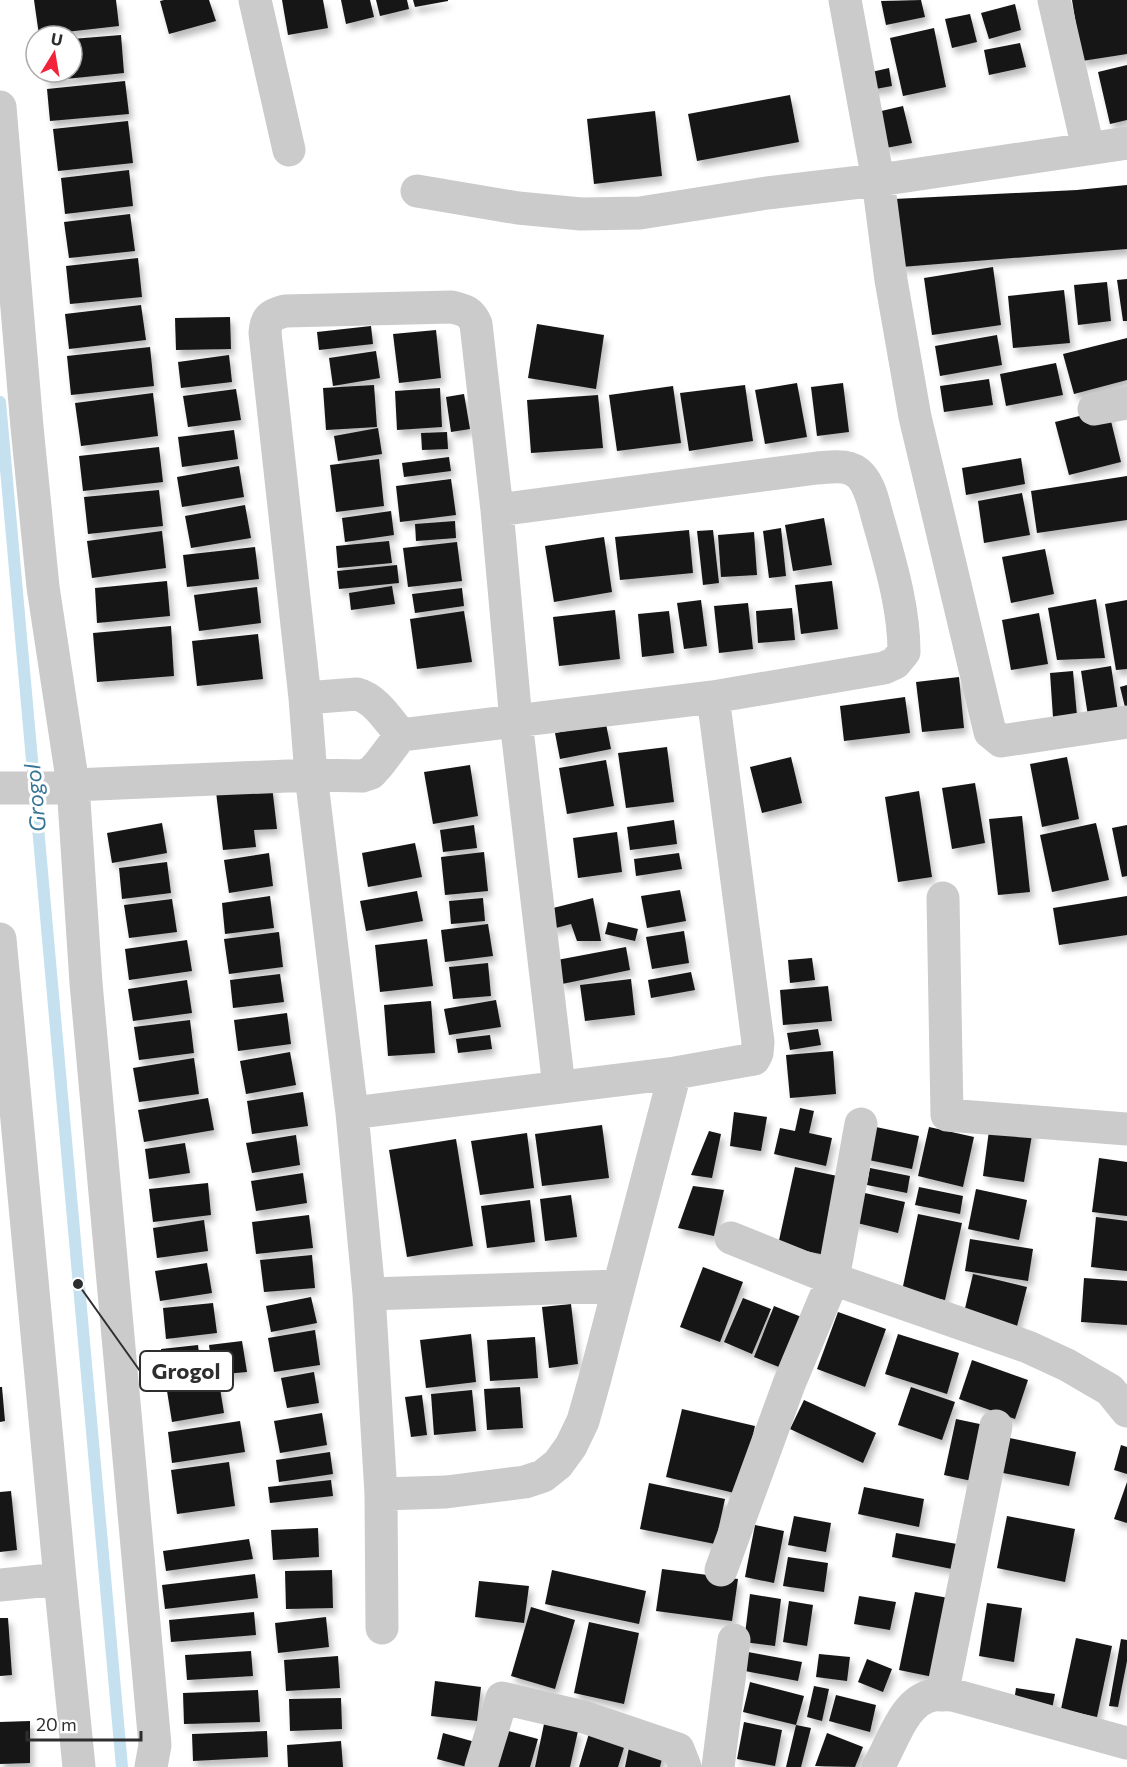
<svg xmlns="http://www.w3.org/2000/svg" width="1127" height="1767" viewBox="0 0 1127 1767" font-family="Commissioner,sans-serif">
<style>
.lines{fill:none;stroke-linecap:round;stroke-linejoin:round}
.stream{stroke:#c5e0ee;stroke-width:12}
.building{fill:#151515;filter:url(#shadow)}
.minor{stroke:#cbcbcb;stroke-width:33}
.labels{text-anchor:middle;stroke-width:6;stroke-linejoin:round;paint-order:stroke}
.water-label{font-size:22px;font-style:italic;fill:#367596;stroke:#fff}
.leader{fill:none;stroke:#2e2e2e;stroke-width:2}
.callout-dot{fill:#2e2e2e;stroke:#fff;stroke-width:2}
.callout{fill:#fff;stroke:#2e2e2e;stroke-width:2}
.callout-label{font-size:22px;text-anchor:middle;font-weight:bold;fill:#2e2e2e}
</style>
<defs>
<filter id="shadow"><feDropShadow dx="3.5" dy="6" stdDeviation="3" flood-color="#0004"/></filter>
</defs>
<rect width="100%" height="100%" fill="#fff"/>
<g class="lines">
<path class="stream" d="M0 402 122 1767"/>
</g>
<path class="building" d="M34 0H116L119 26 39 35Z
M164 0H209L216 21 169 34 160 1Z
M282 0H323L328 28 288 35Z
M341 0H370L374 17 346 24Z
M376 0H407L409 9 380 16Z
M413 0H448V1L415 7Z
M921 0 925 17 886 25 881 1Z
M1072 0H1127V54L1082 61Z
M1015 4 1021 30 989 39 981 13Z
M970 14 977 42 952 48 945 19Z
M934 28 946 87 903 96 890 38Z
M121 35 124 73 46 81 45 72H72V39Z
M1020 43 1026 67 989 75 984 50Z
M1127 65V120L1110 124 1098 72Z
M889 68 892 86 870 90 867 73Z
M125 81 129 114 50 121 47 89Z
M790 95 799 142 697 161 688 114Z
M903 106 912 143 886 148 877 112Z
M655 111 662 176 594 184 587 119Z
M128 121 133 163 58 171 53 129Z
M129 170 133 206 65 214 61 178Z
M1127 185V249L901 267 894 199 1077 190Z
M130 214 135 251 69 258 64 222Z
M138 258 142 297 70 304 66 266Z
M993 267 1001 325 932 335 924 278Z
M1127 279V321H1123L1117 280Z
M1107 282 1111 321 1078 325 1074 285Z
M1064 290 1070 343 1013 348 1008 296Z
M141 305 146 340 69 349 65 314Z
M230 317 231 349 176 350 175 318Z
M537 324 604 335 596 389 528 378Z
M371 326 373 344 319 350 317 332Z
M436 330 441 378 399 383 393 334Z
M997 335 1002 365 940 376 935 346Z
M1127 338V380L1074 394 1063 354Z
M150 347 154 386 71 395 67 356Z
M376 351 380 378 333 386 329 358Z
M229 355 232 382 181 388 178 362Z
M1056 363 1063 395 1006 406 1000 374Z
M989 379 993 405 944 412 940 386Z
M797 383 807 437 765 444 755 390Z
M843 383 849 432 817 436 811 387Z
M374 385 377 427 326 430 323 388Z
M745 385 753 441 689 451 680 393Z
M673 386 681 443 617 451 609 395Z
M440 388 442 427 397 430 395 391Z
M236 389 241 420 188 427 183 396Z
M153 393 158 436 81 446 75 403Z
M464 394 470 429 451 432 446 397Z
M598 395 603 448 531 453 527 400Z
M1108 409 1121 462 1069 475 1055 422Z
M378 428 382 454 338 461 334 436Z
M234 430 238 459 182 467 178 437Z
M447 432 448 449 422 450 421 433Z
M159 447 163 482 83 491 79 456Z
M449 457 451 471 404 477 402 463Z
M1021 458 1025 484 966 495 962 468Z
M379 459 384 506 336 512 330 465Z
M239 466 244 497 182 507 177 477Z
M1127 476V520L1037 533 1031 491Z
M451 479 456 515 400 522 396 486Z
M159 490 163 526 88 534 84 497Z
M1022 493 1030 535 984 543 978 501Z
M245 505 251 538 191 548 185 516Z
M391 511 394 535 345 542 342 518Z
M824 518 832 565 793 571 785 525Z
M455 521 456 538 416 541 415 524Z
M781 528 786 576 769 578 763 531Z
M689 530 693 573 620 580 615 537Z
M713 530 719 583 703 585 697 531Z
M162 531 166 568 92 578 87 541Z
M754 532 757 575 721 577 718 535Z
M604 537 612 592 554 602 545 546Z
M389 541 392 563 338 568 336 546Z
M457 542 462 581 408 587 403 548Z
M255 547 259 579 187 587 183 555Z
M1045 549 1054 594 1011 603 1002 557Z
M397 565 399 583 339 589 337 571Z
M167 581 170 616 97 623 95 588Z
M832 581 838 629 801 634 795 585Z
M392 586 395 604 351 610 349 593Z
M257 587 261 623 199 631 194 595Z
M462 588 464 606 415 613 412 594Z
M1096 599 1105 658 1057 660 1048 608Z
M701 600 707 646 684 649 677 603Z
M1127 600V669L1116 670 1105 604Z
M748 603 753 649 719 653 714 606Z
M792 608 795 640 758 643 756 611Z
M615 610 620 659 559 666 553 617Z
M464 611 472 662 417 669 410 619Z
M669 611 674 653 642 657 638 614Z
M1039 613 1048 664 1011 670 1002 620Z
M171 626 174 676 97 682 93 633Z
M258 634 263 679 197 686 192 641Z
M1111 666 1118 712 1088 716 1081 671Z
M1073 671 1077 716 1053 717 1050 673Z
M959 677 964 728 922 732 916 682Z
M1127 685V711H1126L1120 687Z
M905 697 910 733 844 741 840 706Z
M606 724 611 749 560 759 555 733Z
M667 747 674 802 626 808 618 753Z
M791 757 802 803 762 813 750 767Z
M1067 757 1079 819 1042 827 1030 764Z
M606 760 614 806 567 814 559 768Z
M470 765 478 816 433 824 424 772Z
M975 783 985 843 952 849 942 788Z
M272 786 277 829 254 830 256 847 223 850 216 792Z
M919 791 932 877 898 882 885 797Z
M1022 816 1030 892 998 895 989 819Z
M674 820 677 844 630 850 627 827Z
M162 823 167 853 112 863 107 833Z
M1096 823 1109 880 1052 892 1040 835Z
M474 825 477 848 443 852 440 830Z
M1127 825V876L1122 877 1112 828Z
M617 832 622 872 578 878 573 838Z
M415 843 422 877 368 887 362 853Z
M484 852 488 891 445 895 441 857Z
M269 853 273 886 229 893 224 860Z
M679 853 682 869 636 876 634 859Z
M167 862 171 893 122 899 119 868Z
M680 890 686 921 647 928 641 896Z
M417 891 423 921 366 931 360 901Z
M270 896 274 928 225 934 222 903Z
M1127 896V935L1059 945 1053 908Z
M483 898 485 921 451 924 449 901Z
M593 898 601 941H577L571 924 552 929 549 909Z
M172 899 177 932 129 938 124 905Z
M608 922 638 929 635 941 605 934Z
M488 924 493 956 445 962 441 930Z
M684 931 689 963 652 969 646 937Z
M279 932 283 967 229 974 224 939Z
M427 939 433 986 380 992 375 945Z
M187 940 192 971 129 980 125 949Z
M626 947 630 970 562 984 557 960Z
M812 958 815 980 790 983 788 960Z
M488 963 491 996 453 999 449 967Z
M691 972 695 990 651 998 648 980Z
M280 974 284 1002 233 1008 230 980Z
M631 979 635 1015 585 1021 580 985Z
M187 980 192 1013 133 1021 128 989Z
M828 986 832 1021 783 1025 780 990Z
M496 1000 501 1027 449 1035 444 1009Z
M431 1001 435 1053 388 1056 384 1005Z
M287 1013 291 1044 238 1051 234 1020Z
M190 1020 194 1053 139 1060 134 1027Z
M818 1029 821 1045 790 1050 787 1033Z
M490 1035 492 1049 458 1053 456 1039Z
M833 1051 836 1094 790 1098 786 1055Z
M290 1052 296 1085 246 1094 240 1061Z
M194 1058 199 1094 139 1102 133 1068Z
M303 1092 308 1126 252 1134 247 1101Z
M208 1098 214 1130 144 1142 138 1110Z
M800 1108 814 1111 809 1133 832 1138 826 1166 774 1154 780 1128 795 1131Z
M734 1112 767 1117 761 1151 730 1146Z
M990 1123 1033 1129 1024 1182 983 1176Z
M602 1125 609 1178 542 1186 535 1134Z
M871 1126 919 1136 912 1169 864 1159Z
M929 1127 974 1137 963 1187 918 1176Z
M709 1131 721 1134 712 1178 691 1175Z
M527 1133 534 1188 480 1195 471 1141Z
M296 1135 300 1165 252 1173 246 1143Z
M456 1139 473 1246 407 1257 389 1150Z
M185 1143 190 1173 149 1179 145 1149Z
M1099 1158 1127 1162V1216L1092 1212Z
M795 1167 842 1177 825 1255 778 1245Z
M870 1168 910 1176 907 1193 867 1185Z
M303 1173 307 1203 256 1211 251 1181Z
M208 1183 211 1215 153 1222 149 1189Z
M693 1186 724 1190 714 1236 678 1228Z
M919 1187 963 1196 960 1214 915 1205Z
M976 1189 1027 1200 1019 1240 968 1229Z
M856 1191 905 1202 898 1233 849 1221Z
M571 1195 577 1237 545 1241 540 1199Z
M530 1200 535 1242 487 1248 481 1206Z
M918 1214 962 1223 945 1300 902 1291Z
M309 1215 313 1248 256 1254 252 1222Z
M1096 1217 1127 1221V1271L1091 1267Z
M204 1220 208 1251 157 1258 153 1228Z
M970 1239 1033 1249 1028 1281 965 1271Z
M312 1255 315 1288 264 1292 260 1260Z
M207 1263 212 1293 160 1301 155 1271Z
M703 1267 743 1282 720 1342 680 1327Z
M973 1274 1027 1287 1016 1330 963 1317Z
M1084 1278 1127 1281V1325L1081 1322Z
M311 1297 317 1323 271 1332 266 1306Z
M743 1298 771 1309 752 1354 724 1342Z
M213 1303 217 1333 166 1339 163 1308Z
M571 1304 578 1364 549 1368 542 1307Z
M774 1306 809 1320 789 1371 754 1357Z
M838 1312 886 1329 865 1387 817 1369Z
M315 1330 320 1365 274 1372 268 1338Z
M471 1334 476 1382 426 1388 420 1340Z
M898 1334 959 1353 947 1394 885 1374Z
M535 1337 538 1378 490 1381 487 1340Z
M242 1341 247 1372 213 1375 209 1345Z
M198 1345 202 1377 164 1381 161 1349Z
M972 1360 1028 1380 1015 1419 959 1399Z
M314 1372 319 1403 287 1408 281 1378Z
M219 1382 224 1413 172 1422 167 1391Z
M0 1387H2L5 1421 0 1422Z
M520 1387 523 1428 487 1430 484 1389Z
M911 1387 955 1402 942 1440 898 1425Z
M472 1390 476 1431 434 1435 431 1394Z
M422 1395 427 1435 411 1437 405 1397Z
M804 1400 876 1433 863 1463 790 1429Z
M682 1409 755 1426 739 1494 666 1477Z
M322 1413 327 1445 280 1453 274 1421Z
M956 1419 994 1427 981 1483 944 1475Z
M240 1421 245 1452 172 1463 168 1432Z
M1005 1437 1076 1452 1069 1486 998 1472Z
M1121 1445 1127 1447V1474L1114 1470Z
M330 1452 333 1474 279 1482 276 1460Z
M229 1462 235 1506 177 1514 171 1470Z
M331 1480 333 1496 270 1503 268 1487Z
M1127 1482V1523L1114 1519Z
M649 1483 725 1499 715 1544 640 1529Z
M864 1487 924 1499 919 1527 858 1514Z
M11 1491 17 1550 0 1552V1492Z
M794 1516 831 1523 826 1552 788 1545Z
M1007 1516 1075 1529 1065 1582 997 1568Z
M755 1525 784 1531 774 1583 745 1577Z
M318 1528 319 1557 273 1560 271 1530Z
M896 1533 957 1544 952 1569 892 1557Z
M249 1539 253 1559 166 1571 163 1551Z
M788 1557 828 1563 824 1592 783 1586Z
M662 1569 738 1579 732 1621 656 1611Z
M332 1570 333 1608 286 1609 285 1571Z
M552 1570 646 1591 639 1624 545 1604Z
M255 1574 258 1598 165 1609 162 1585Z
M479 1581 529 1586 524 1623 475 1617Z
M915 1592 954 1599 938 1678 899 1670Z
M750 1594 781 1599 775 1646 744 1642Z
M859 1596 896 1602 890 1630 854 1624Z
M789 1601 813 1605 807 1646 783 1642Z
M987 1603 1022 1608 1014 1662 979 1656Z
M531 1607 575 1620 555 1689 511 1676Z
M254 1612 256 1635 171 1642 169 1620Z
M326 1617 329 1647 278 1653 275 1623Z
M0 1618H8L12 1675 0 1676Z
M589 1622 639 1633 624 1704 574 1693Z
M1076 1638 1112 1646 1097 1717 1061 1709Z
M1121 1639 1127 1640V1661L1118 1707 1109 1706Z
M251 1651 253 1676 187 1680 185 1655Z
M748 1652 802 1662 798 1681 745 1671Z
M819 1654 850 1657 847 1681 816 1677Z
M338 1656 340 1688 286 1691 284 1660Z
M867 1659 892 1669 883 1692 858 1682Z
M435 1681 481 1687 477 1721 431 1716Z
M750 1682 804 1696 796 1725 743 1712Z
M814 1686 829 1689 822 1721 807 1717Z
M1016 1688 1055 1694 1051 1714 1013 1709Z
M258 1690 260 1722 184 1724 183 1693Z
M836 1695 876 1705 870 1732 829 1721Z
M341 1698 342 1729 290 1731 289 1699Z
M30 1721V1763L0 1764V1722Z
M744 1722 782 1730 775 1766 737 1759Z
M544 1724 578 1731 570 1767H535Z
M796 1725 811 1728 801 1767H786Z
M501 1729 538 1739 530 1767H491Z
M590 1730 626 1741 618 1767H579Z
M267 1731 268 1757 193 1761 192 1734Z
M443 1733 475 1742 467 1767 437 1759Z
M827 1733 863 1747 855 1767 815 1766Z
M341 1741 343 1767H288L287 1745Z
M630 1743 664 1750 660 1767H625Z"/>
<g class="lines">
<path class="minor" d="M255 0 289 150
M845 0 878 180 891 280 915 417 990 732 1001 741 1127 722
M1054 0 1088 148
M0 107 27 427 43 587 73 785 86 983 155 1745 151 1767
M417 191 518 208 581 214 640 213 767 193 886 179 1127 143
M1094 409 1127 403
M305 698 357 694C376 699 388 720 401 735L713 697 884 668 895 663 904 652C904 607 890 562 878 519 874 506 871 487 861 476 850 463 832 467 817 468L497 510
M0 788H61L73 785 311 775 362 776 371 773 379 764 401 735
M943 898 947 1115 1127 1129
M0 939 60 1579 0 1585
M559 1087 516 721 497 510 476 324C471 312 465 310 452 307L285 311C270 315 266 318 265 333L305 698 311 775 352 1113 369 1294 381 1494 446 1492 525 1482 543 1476 558 1464 571 1446 583 1421 594 1382 675 1073
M352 1113 675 1073 754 1059 757 1053 758 1042 713 697
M861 1124 833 1279 1028 1347 1067 1365 1110 1390 1127 1411
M369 1294 618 1286
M381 1494 382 1628
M721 1570 789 1384 833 1279 731 1238
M60 1579 79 1767
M942 1695 996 1426
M481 1767 502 1698 584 1717 678 1749 685 1767
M718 1767 734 1640
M878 1767C893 1743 903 1700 934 1695 940 1694 947 1695 953 1695L1127 1743"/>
</g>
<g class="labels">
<g class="water-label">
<text transform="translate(35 798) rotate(-95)" y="8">Grogol</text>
</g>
</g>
<path class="leader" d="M78 1284L140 1371"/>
<circle class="callout-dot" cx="78" cy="1284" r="6"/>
<rect class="callout" x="140" y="1351" width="93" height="40" rx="6"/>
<g class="callout-label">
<text x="186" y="1379">Grogol</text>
</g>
<g transform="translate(54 54) rotate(11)"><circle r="28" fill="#ffffff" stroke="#ababab" stroke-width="1.5"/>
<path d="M0-4.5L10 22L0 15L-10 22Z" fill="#f2233a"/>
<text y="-9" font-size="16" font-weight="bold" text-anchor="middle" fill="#2e2e2e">U</text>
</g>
<path d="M27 1731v9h114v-9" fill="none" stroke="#2e2e2e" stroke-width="3"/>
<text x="36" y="1731" font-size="18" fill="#2e2e2e" stroke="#ffffff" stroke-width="4.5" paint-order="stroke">20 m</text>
</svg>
